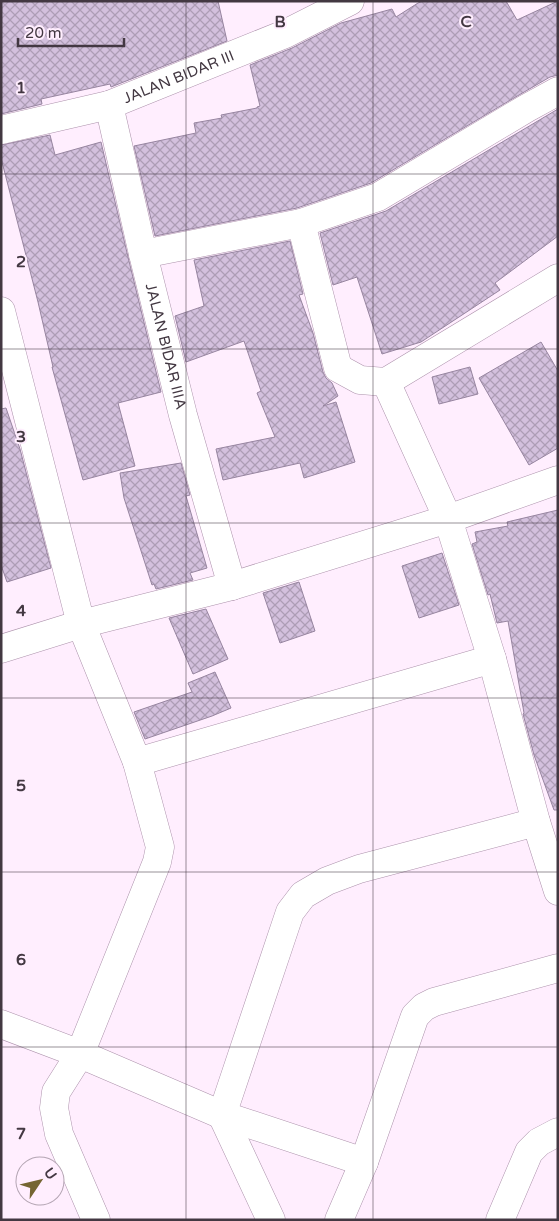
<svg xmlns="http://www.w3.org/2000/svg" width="559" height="1221" viewBox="0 0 559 1221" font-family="'Varela Round',sans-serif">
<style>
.building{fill:url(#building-cross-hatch);stroke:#9785a0}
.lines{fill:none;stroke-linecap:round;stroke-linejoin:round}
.minor-casing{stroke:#ad93ac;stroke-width:29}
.minor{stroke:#fff;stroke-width:28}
.grid{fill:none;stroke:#433842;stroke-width:1;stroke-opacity:0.55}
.labels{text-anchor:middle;stroke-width:4;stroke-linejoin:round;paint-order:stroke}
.street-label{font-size:15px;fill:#433842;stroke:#ffeefe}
.grid-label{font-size:16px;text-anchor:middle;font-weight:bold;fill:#433842;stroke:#ffeefe;stroke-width:4;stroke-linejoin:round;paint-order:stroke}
</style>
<defs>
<pattern id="building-cross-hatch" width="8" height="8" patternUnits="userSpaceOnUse" patternTransform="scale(1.25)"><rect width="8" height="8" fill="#d3c0dd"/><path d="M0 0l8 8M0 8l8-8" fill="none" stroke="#ad9db5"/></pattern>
</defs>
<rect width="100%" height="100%" fill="#ffeefe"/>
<path class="building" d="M1 1H218L227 41 111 87 110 84 41 99 42 104 1 114Z
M423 1H506L517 20 558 1V75L550 77 519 95 371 183 297 208 155 236 134 146 196 133 194 123 222 118 221 115 257 108V107L260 106 250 65 292 48 341 23 392 9 396 17 418 3Z
M558 109V236L495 283 500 290 421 342 382 354 357 277 333 285 320 233 386 211Z
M50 135 55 155 101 142 128 257 161 392 118 403 135 466 83 480 52 367H53L38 302 1 158V145Z
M290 241 303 294 299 295 313 333 323 372 326 378 332 383 338 396 323 406 336 402 355 462 304 478 300 463 223 480 216 449 275 437 257 393 261 391 244 341 186 362 175 316 204 306 194 260Z
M541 342 558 371V448L529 465 479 378Z
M470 367 478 394 439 404 432 377Z
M6 408 20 449 51 568 7 582 1 565V409Z
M181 463 190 495 186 496 207 568 190 573 193 580 156 589 154 584 152 585 124 498 120 473Z
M558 510V810H554L534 755 523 714 524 713 508 621 497 623 490 594 488 595 472 544 477 542 475 532 508 526 507 522Z
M442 553 459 605 419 618 402 566Z
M299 582 315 631 280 643 263 593Z
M206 609 228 659 193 674 169 618Z
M215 672 231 708 212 716 145 739 134 712 192 692 188 683Z"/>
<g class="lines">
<g class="minor-casing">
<g id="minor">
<path id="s1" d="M109 105 143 254 183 415 232 586"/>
<path id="s2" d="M1 130 109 105 285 34 350 1"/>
<path d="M301 223 338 368 360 380 386 382 558 278"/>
<path d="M143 254 301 223 378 197 527 108 558 91"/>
<path d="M1 311 81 624 137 762 160 847 157 862 80 1054 56 1092 54 1108 59 1134 96 1220"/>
<path d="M386 382 448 519 492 659 536 822 558 891"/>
<path d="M1 649 81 624 232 586 448 519 558 480"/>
<path d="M137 762 492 659"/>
<path d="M1 1024 80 1054 222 1115 364 1162"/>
<path d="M271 1220 222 1115 290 912 303 895 327 881 359 869 536 822"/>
<path d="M339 1220 364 1162 415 1016 424 1007 434 1002 558 968"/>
<path d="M500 1220 529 1152 539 1142 558 1132"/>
</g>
</g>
<use href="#minor" class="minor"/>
</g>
<path class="grid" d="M186 1V1220M373 1V1220M1 174H558M1 349H558M1 523H558M1 698H558M1 872H558M1 1047H558"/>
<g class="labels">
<g class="street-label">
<text dy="5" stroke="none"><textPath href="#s2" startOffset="186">JALAN BIDAR III</textPath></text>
<text dy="5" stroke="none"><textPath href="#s1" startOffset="248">JALAN BIDAR IIIA</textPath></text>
</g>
</g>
<g class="grid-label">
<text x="280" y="27">B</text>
<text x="466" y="27">C</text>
<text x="21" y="93">1</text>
<text x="21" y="267">2</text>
<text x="21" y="442">3</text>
<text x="21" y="616">4</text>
<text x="21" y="791">5</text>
<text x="21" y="965">6</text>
<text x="21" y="1139">7</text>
</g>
<rect width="559" height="1221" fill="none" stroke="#433842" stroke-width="5"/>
<g transform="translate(40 1181) rotate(55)"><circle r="24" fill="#ffeefe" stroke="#b4a5b3"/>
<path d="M0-4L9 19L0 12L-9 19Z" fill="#756532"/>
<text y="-8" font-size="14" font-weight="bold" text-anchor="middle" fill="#433842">U</text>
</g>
<path d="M18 38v8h106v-8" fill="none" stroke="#433842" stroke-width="2.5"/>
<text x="25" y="38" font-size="15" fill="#433842" stroke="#ffeefe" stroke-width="4" paint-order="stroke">20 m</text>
</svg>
